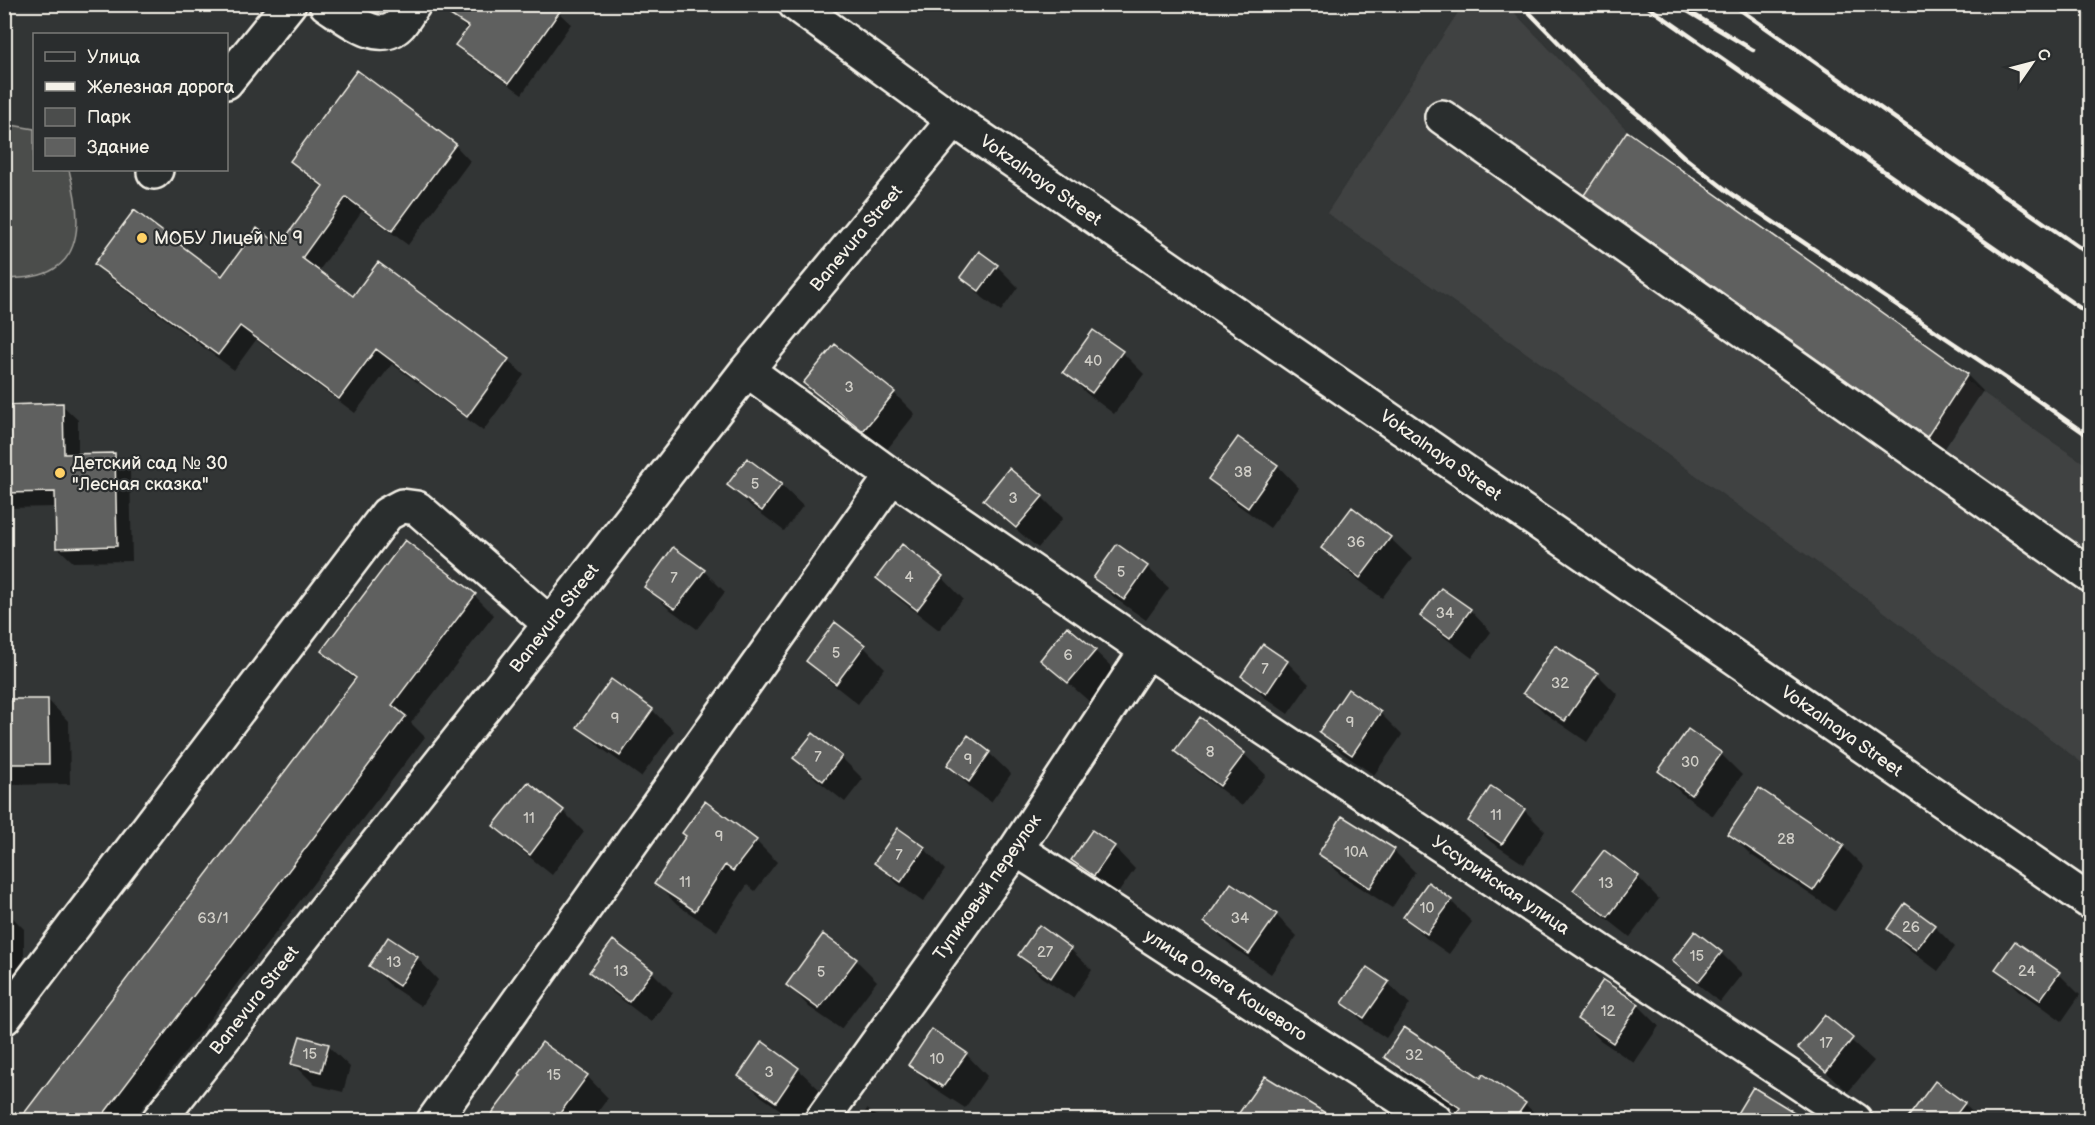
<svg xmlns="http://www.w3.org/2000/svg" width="2095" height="1125" viewBox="0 0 2095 1125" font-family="'Balsamiq Sans',sans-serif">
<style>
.built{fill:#404242}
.green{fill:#4b4d4c;stroke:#a09f9a;stroke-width:1.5}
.shadow{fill:#0007}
.building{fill:#5f605f;stroke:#f4f1e8;stroke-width:1.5}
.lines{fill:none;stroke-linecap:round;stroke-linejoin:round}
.minor-casing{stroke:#f4f1e8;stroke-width:38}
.minor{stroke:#2a2d2e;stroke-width:33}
.rail{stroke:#f4f1e8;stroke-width:4.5}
.poi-dot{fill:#ffd166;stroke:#2a2d2e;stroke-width:2}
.labels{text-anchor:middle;stroke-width:4.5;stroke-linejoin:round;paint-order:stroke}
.number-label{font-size:15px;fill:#cfcdc6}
.street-label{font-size:18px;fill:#f4f1e8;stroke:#2a2d2e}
.poi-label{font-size:18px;fill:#f4f1e8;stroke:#2a2d2e;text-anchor:start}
</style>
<rect width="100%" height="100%" fill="#323535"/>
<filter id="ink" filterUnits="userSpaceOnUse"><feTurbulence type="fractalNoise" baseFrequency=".0167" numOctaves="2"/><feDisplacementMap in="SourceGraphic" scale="12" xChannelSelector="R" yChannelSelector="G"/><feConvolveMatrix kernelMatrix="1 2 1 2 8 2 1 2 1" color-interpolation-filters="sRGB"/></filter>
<g filter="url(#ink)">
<path class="built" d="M1463 5H1507L1644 148 2039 433 2090 467V769L1865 597 1528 354 1327 213Z"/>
<path class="green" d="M11 125 34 129V170H69C77 200 87 249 54 269 40 278 21 278 5 279L4 126Z"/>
<path class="shadow" d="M549 4 571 24 522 94 469 57 457 45 468 30 452 15Z
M357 72 455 145 470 161 408 245 362 211 318 272 353 298 507 360 465 417 392 364 355 413 256 340 234 370 111 279 96 264 222 278 280 247 323 188 307 176 292 161Z
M1627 133 1967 375 1983 391 1943 451 1602 210 1586 194Z
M997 266 1018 287 1001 311 983 298 962 277Z
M1094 332 1122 352 1144 374 1114 414 1086 393 1065 371Z
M509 361 524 375 483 431 467 419Z
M805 383 894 393 915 414 885 452 826 404Z
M62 405 78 420V455L115 454 130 470 132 561 73 562 57 547V507L6 508 7 562H4V406Z
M1239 439 1278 466 1299 488 1270 528 1231 500 1210 479Z
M729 485H781L803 506 784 531 751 506Z
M1042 497 1063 518 1038 548 1006 521 985 500Z
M1390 538 1412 559 1382 598 1344 569 1323 548Z
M1118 546 1147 567 1169 588 1146 620 1116 599 1095 578Z
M704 571 725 592 697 629 668 608 646 586Z
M878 577H942L963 599 939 630 899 599Z
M475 596 494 615 411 723 425 737 133 1120H21L356 681 323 650Z
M1470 610 1491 632 1472 658 1444 637 1422 616Z
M836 624 864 647 885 668 858 704 830 682 808 661Z
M1067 628 1095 651 1117 672 1091 703 1042 660Z
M1264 646 1287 662 1309 684 1288 714 1264 697 1243 676Z
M1597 674 1618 695 1587 742 1546 714 1525 693Z
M612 681 652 710 674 731 641 777 601 748 579 726Z
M1349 691 1380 713 1402 735 1374 775 1342 753 1321 732Z
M4 700H48L69 722 70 784 4 785Z
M813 735 841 757 863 779 845 802 817 780 795 758Z
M1176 751 1244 754 1266 775 1242 806 1198 772Z
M989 753 1011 774 991 802 970 787 949 765Z
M1721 754 1742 775 1713 816 1681 793 1660 771Z
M1524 810 1545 831 1524 864 1491 842 1469 821Z
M563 811 584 832 552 875 517 847 495 826Z
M1730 834 1843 846 1864 867 1835 911 1751 855Z
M756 841 777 862 755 891 747 885 717 931 677 905 656 884Z
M1114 847 1135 869 1116 896 1095 881 1073 860Z
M924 848 945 870 923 902 898 884 876 863Z
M1394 851 1415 872 1392 908 1341 875 1320 854Z
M1605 852 1638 877 1659 899 1630 937 1597 911 1575 890Z
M1451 901 1472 922 1449 954 1426 938 1405 917Z
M4 909 24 929V985H4Z
M1276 915 1297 936 1271 974 1227 943 1206 922Z
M1934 926 1955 947 1938 971 1910 950 1889 929Z
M1040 927 1070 949 1092 970 1073 998 1041 977 1020 955Z
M1721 953 1742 974 1720 1002 1695 982 1674 961Z
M417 958 438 980 421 1006 392 987 371 966Z
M856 960 877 981 841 1029 809 1007 788 985Z
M1997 968 2059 974 2080 995 2062 1021 2019 990Z
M591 971 652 972 673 993 651 1022 613 993Z
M1388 983 1410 1004 1386 1038 1365 1024 1344 1002Z
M1638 1005 1659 1026 1634 1063 1600 1040 1579 1018Z
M1825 1017 1874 1061 1848 1092 1800 1048Z
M543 1044 587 1076 608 1098 592 1120H489L523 1075Z
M328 1046 350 1067 343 1092 315 1085 293 1063Z
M966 1054 987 1076 965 1108 931 1086 910 1064Z
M1386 1057 1481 1080 1525 1104 1542 1120H1466L1458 1112 1407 1078Z
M798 1069 820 1090 799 1120H795L762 1097 740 1076Z
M1936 1083 1964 1104 1981 1120H1908Z
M1754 1089 1789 1111 1799 1120H1734Z
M867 1109 882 1120H859Z
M1322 1113 1330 1120H1236Z"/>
<path class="building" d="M433 4H565L509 83 455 45 469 27Z
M357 70 456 144 392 231 346 197 302 258 353 296 378 262 509 359 467 417 376 349 339 399 240 326 218 355 94 264 134 210 222 276 257 228 280 245 323 186 290 161Z
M1627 131 1968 374 1927 437 1584 195Z
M979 251 998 265 979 291 960 277Z
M1093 330 1123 351 1092 393 1063 372Z
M835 344 895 392 863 431 803 383Z
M63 403 64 454 115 453 117 546 56 548 55 492 4 493V405Z
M1238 437 1278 465 1248 508 1208 479Z
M747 458 782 484 762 511 727 485Z
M1009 468 1043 496 1016 528 983 500Z
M1352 507 1391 537 1360 578 1321 548Z
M405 540 476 594 392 705 406 716 99 1120H19L356 678 321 651Z
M902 544 943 576 917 610 876 578Z
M1117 544 1148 566 1124 600 1093 578Z
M673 547 705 570 675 609 644 587Z
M1441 588 1471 609 1450 638 1420 616Z
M835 622 865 645 836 684 806 661Z
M1067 626 1096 650 1068 683 1040 660Z
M1263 644 1288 661 1266 694 1241 676Z
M1555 645 1598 673 1565 721 1523 693Z
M611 679 653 709 620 756 577 727Z
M1348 689 1381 712 1352 755 1319 732Z
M4 699H48L49 764H4Z
M1200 717 1245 753 1220 786 1174 751Z
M1688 729 1722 753 1691 795 1658 771Z
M813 733 842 756 823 781 793 758Z
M968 735 990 752 969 782 947 765Z
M528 782 564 810 530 855 493 826Z
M1491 786 1525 809 1502 844 1468 821Z
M1759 788 1844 845 1813 891 1728 834Z
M705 801 757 840 733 871 725 865 695 911 654 884 686 836 682 833Z
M1342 816 1395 849 1370 888 1318 854Z
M898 828 925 847 901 882 874 863Z
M1092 830 1115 846 1094 876 1071 860Z
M1604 850 1639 876 1608 917 1573 890Z
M1428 882 1452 900 1427 934 1403 917Z
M1231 883 1277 914 1249 954 1204 922Z
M1905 903 1935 925 1916 950 1887 929Z
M1039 925 1071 948 1051 978 1018 955Z
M1695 931 1722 952 1698 982 1672 961Z
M823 934 857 959 819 1009 786 985Z
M388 937 418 957 399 986 369 966Z
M613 940 653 971 629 1002 589 972Z
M2015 941 2060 972 2040 1000 1995 969Z
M1367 967 1389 982 1364 1018 1342 1003Z
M1603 980 1639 1004 1613 1043 1577 1019Z
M1825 1015 1853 1038 1826 1072 1798 1048Z
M1404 1027 1481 1078 1483 1074 1526 1103 1514 1120H1454L1453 1117 1460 1108 1384 1057Z
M932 1029 967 1053 943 1087 908 1065Z
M300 1036 329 1044 321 1072 291 1064Z
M762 1041 799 1068 776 1102 738 1076Z
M542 1042 588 1075 555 1120H487L521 1075 519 1074Z
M1265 1076 1337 1120H1234Z
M1935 1081 1965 1103 1952 1120H1906Z
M1753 1087 1807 1120H1733Z"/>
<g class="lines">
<g class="minor-casing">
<path id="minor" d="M326 4C345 16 379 47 400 24 405 18 409 11 414 4
M795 4 954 120 2090 902
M226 82 289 4
M1442 117 2090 575
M154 172 156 170
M747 370 892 476
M1016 849 1435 1120
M4 1018 387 514 402 506 417 508 550 624
M159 1120 550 624 747 370 954 120
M434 1120 892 476 1147 650 1855 1120
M822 1120 1016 849 1147 650"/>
</g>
<use href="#minor" class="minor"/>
<path class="rail" d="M1521 4 1589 74 1640 116 1684 157 1730 193 2016 385 2090 437
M1644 4 2090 315
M1676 4 1753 50
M1732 4 2090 255"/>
</g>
</g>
<g class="poi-dot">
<circle cx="142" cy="238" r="6"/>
<circle cx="60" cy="473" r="6"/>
</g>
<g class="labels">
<g class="number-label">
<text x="1093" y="366">40</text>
<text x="849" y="392">3</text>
<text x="1243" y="477">38</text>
<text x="755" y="489">5</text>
<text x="1013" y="503">3</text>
<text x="1356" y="547">36</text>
<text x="1121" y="577">5</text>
<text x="909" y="582">4</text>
<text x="674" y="583">7</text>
<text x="1445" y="618">34</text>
<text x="836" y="658">5</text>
<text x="1068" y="660">6</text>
<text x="1265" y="674">7</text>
<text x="1560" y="688">32</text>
<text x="615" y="723">9</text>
<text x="1350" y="727">9</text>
<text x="1210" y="757">8</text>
<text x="818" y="762">7</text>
<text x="968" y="764">9</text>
<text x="1690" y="767">30</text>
<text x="1496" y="820">11</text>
<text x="529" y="823">11</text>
<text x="719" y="841">9</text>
<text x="1786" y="844">28</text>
<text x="1356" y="857">10А</text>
<text x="899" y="860">7</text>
<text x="685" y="887">11</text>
<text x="1606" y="888">13</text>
<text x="1427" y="913">10</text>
<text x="213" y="923">63/1</text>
<text x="1240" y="923">34</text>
<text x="1911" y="932">26</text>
<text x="1045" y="957">27</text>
<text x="1697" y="961">15</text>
<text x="394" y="967">13</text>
<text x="621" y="976">13</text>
<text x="2027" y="976">24</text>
<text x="821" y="977">5</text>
<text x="1608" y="1016">12</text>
<text x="1826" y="1048">17</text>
<text x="310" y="1059">15</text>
<text x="1414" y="1060">32</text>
<text x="937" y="1064">10</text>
<text x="769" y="1077">3</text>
<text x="554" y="1080">15</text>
</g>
<g class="street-label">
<text transform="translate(1041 180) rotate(35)" y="6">Vokzalnaya Street</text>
<text transform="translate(856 238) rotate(-50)" y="6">Banevura Street</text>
<text transform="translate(1441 455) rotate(35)" y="6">Vokzalnaya Street</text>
<text transform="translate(554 618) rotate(-52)" y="6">Banevura Street</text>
<text transform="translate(1842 731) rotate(35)" y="6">Vokzalnaya Street</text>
<text transform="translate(1501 885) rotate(34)" y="6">Уссурийская улица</text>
<text transform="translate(987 887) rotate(-55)" y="6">Тупиковый переулок</text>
<text transform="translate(1226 985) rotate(33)" y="6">улица Олега Кошевого</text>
<text transform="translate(254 1000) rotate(-52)" y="6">Banevura Street</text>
</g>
<g class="poi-label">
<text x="154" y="244">МОБУ Лицей № 9</text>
<text x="72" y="469">Детский сад № 30<tspan x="72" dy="21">"Лесная сказка"</tspan></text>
</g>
</g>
<rect width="2095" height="1125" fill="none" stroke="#2a2d2e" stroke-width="24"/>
<rect x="12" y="12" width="2071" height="1101" fill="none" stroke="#f4f1e8" stroke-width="2" filter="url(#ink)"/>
<rect x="33" y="33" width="195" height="138" fill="#2a2d2e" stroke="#7b7b78" stroke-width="1.5"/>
<rect x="45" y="52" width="30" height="9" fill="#2a2d2e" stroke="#7b7b78" stroke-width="1.5"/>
<text x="87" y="63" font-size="18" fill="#f4f1e8">Улица</text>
<rect x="45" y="82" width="30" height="9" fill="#f4f1e8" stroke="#7b7b78" stroke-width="1.5"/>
<text x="87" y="93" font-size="18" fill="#f4f1e8">Железная дорога</text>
<rect x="45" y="108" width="30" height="18" fill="#4b4d4c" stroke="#7b7b78" stroke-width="1.5"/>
<text x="87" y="123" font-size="18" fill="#f4f1e8">Парк</text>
<rect x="45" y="138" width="30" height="18" fill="#5f605f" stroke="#7b7b78" stroke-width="1.5"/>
<text x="87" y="153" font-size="18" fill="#f4f1e8">Здание</text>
<g transform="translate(2032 63) rotate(55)" stroke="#2a2d2e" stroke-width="4.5" paint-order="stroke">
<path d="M0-4.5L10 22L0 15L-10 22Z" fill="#f4f1e8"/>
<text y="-9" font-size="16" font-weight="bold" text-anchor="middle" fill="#f4f1e8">С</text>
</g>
</svg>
